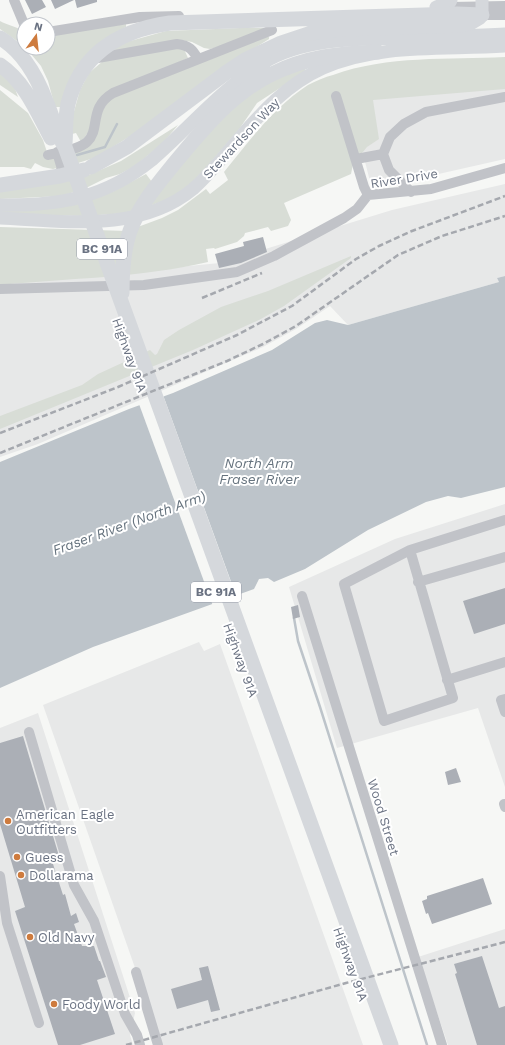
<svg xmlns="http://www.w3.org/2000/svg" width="505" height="1045" viewBox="0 0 505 1045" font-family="'Work Sans',sans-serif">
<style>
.built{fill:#e7e8e8}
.green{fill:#d8ddd6}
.water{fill:#bdc4ca}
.pier{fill:#f6f7f5}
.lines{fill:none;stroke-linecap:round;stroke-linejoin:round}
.stream{stroke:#bdc4ca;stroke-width:2.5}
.building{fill:#abafb6}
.minor{stroke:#c1c3c8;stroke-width:10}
.major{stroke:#d5d8dc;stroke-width:13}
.highway{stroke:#d5d8dc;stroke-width:15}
.rail{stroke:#a5a8ae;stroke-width:2.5;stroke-dasharray:6 3;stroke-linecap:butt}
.poi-dot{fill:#ce7b3e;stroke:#fff;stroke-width:1.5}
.labels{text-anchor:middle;stroke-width:4;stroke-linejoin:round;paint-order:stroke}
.shield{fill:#fff;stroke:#979ca8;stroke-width:1}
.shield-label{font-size:12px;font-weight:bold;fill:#6a7282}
.street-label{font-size:13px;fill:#6a7282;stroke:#fff}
.poi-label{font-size:13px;fill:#6a7282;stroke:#fff;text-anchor:start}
.water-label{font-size:14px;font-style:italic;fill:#66737e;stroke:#fff}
</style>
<rect width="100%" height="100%" fill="#f6f7f5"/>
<path class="built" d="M505 74V159L372 189 345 84Z
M505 184V276L497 278 499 282 348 325 330 306 296 329 263 347 38 444 0 457V285L72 277 220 263 392 210Z
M505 504V787L478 708 337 748 289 587 395 539Z
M199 642 204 651 220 644 363 1045H162L43 705Z
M38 713 135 1013 130 1035 133 1045H0V728Z
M505 929V1045H448L418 957Z"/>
<path class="green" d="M0 21C7 25 19 27 24 32V46L0 29Z
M126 24V27L104 39 61 107H55L48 81 41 66 26 48H48V35Z
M240 28H267L222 46 210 49 204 48 192 42 181 40 110 52 123 43 166 31Z
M266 36 269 37V39L253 49 151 123 97 157 78 163 53 169 43 167 35 163 31 169 24 167H0V90L28 113 43 140 49 158 84 146 97 118 111 98Z
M183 47 188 58 106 95 90 130 81 142 76 133 72 134 73 115 80 90 89 73 103 61Z
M505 57V89L373 100 379 139 367 147 353 164 351 174 284 203 291 220 288 226 271 231 268 227 245 233 244 236 237 242 215 249 214 248 206 249 208 262C140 278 70 278 0 285V227L127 231 162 218 178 210 206 189 210 194 228 180 224 172C249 141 274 107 308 85 316 81 325 77 333 75 388 55 448 60 505 57Z
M304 66 306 71 257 103 240 128 204 170 190 184 172 198 129 213 83 216 0 214V210L112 192 146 174 152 182 193 150 235 106 265 84Z
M0 72 13 83 18 97 0 85Z
M178 125 163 143 135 166 120 174 106 178 86 188 62 196 0 199V192L82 177 91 174 121 161Z
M351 256V258L284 306 259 320 193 350 0 429V416L82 385 98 374 150 350 155 355 157 354 164 340 179 330 221 307 268 291Z"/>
<path class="water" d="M505 276V487L461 498 448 496 426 502 368 530 305 569 274 582 268 578 259 579 254 589 93 647 0 688V462L129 409 173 393 272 350 315 323 327 320 348 325 499 282 497 278Z"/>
<path class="pier" d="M163 395 237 598 213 606 139 404Z"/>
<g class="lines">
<path class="stream" d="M77 155 105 147 117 124
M294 618 298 641 320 707 427 1045"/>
</g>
<path class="building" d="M25 0H42L46 7 32 14Z
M51 0H74L55 9Z
M75 0H97V2L77 8Z
M263 237 267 252 241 263 219 268 215 254 244 246 243 242Z
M505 588V624L474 634 463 601Z
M298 605 300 617 293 619 291 607Z
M23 736 59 856 54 857 56 863 53 864 63 895 65 894 71 916 76 913 79 922 74 924 82 946H94L99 961H100L106 977 97 980 115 1034 80 1045H58L15 911 25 907 0 824V743Z
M456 768 461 782 448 785 445 772Z
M483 878 492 904 432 924 428 913 426 914 422 901 427 899V896Z
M482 956 499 1008 505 1006V1045H477L455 974 457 973 454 964Z
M208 966 220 1010 211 1012 208 1000 177 1009 171 989 202 980 199 968Z"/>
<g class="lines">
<path class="minor" d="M14 0 24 24
M451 7 505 6
M482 15H505
M48 32 140 17 179 16
M92 59 177 44C189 45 193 50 198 59
M336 96 364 187 368 195
M57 152 62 169 57 176
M48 155C59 152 78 150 87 142 101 129 88 108 113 93L272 30
M356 159 383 154
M411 192 389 170 383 154 390 137 404 124 426 112 505 97
M0 289 144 285 237 272 274 256 344 218 357 209 368 195 431 189 505 168
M410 550 453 698 384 721 344 584Z
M410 550 505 520
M418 582 505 557
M302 596 442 1045
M447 680 505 662
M505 699 501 700 505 712
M29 732 74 885 94 921 125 1014 137 1035 140 1045
M504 804 505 807
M0 876 7 923 39 1023
M136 972 158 1045"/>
<path class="major" d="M482 0V15
M436 7 450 2 451 0
M0 205C59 206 105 198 152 160 189 128 221 89 263 63 303 38 358 39 402 38 436 36 471 36 505 34
M0 218C64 221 140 233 193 189 209 175 222 158 236 142 261 113 287 84 323 68 380 43 444 50 505 46"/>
<path class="highway" d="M0 38C24 52 37 77 46 101 53 117 56 133 65 147L391 1045
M0 65C25 82 37 112 51 138
M239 76 264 62
M65 144C66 130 65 117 68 104 81 52 121 30 170 23L457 14 482 15
M91 167 127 147 227 72 245 60 281 43 311 33 345 29 460 25 470 23 480 17
M0 185 60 176 84 170
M122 293C122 272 123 251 130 231 139 206 156 186 173 165 201 131 232 93 272 74 306 57 341 53 378 52"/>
<path class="rail" d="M202 298 262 273
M0 433 118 387 237 335 292 306 356 259 379 246 412 231 505 196
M0 453 227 361 263 344 296 326 398 255 442 236 505 216
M126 1045 346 983 505 942"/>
</g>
<g class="poi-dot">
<circle cx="8" cy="821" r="4"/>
<circle cx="17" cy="857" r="4"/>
<circle cx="21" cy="875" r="4"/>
<circle cx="30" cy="937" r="4"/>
<circle cx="54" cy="1004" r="4"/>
</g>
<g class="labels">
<g class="shield">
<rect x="77" y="239" width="50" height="20" rx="3"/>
<rect x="191" y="582" width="50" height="20" rx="3"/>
</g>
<g class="shield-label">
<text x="102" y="253">BC 91A</text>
<text x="216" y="596">BC 91A</text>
</g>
<g class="street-label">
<text transform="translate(241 138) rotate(-47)" y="5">Stewardson Way</text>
<text transform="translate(404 178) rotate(-9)" y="5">River Drive</text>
<text transform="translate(130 355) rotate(70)" y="5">Highway 91A</text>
<text transform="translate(241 660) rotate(70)" y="5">Highway 91A</text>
<text transform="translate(384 817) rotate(73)" y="5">Wood Street</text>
<text transform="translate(351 964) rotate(70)" y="5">Highway 91A</text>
</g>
<g class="poi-label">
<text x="16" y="819">American Eagle<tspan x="16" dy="15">Outfitters</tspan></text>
<text x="25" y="862">Guess</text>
<text x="29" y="880">Dollarama</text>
<text x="38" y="942">Old Navy</text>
<text x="62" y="1009">Foody World</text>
</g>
<g class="water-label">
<text x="259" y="468">North Arm<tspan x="259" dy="16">Fraser River</tspan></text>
<text transform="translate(129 523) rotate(-20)" y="5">Fraser River (North Arm)</text>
</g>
</g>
<g transform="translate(36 36) rotate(15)"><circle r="19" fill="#ffffff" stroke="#c3c7cd"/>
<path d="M0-3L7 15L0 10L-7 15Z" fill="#ce7b3e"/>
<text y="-6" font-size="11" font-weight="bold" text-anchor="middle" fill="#6a7282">N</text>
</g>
</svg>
